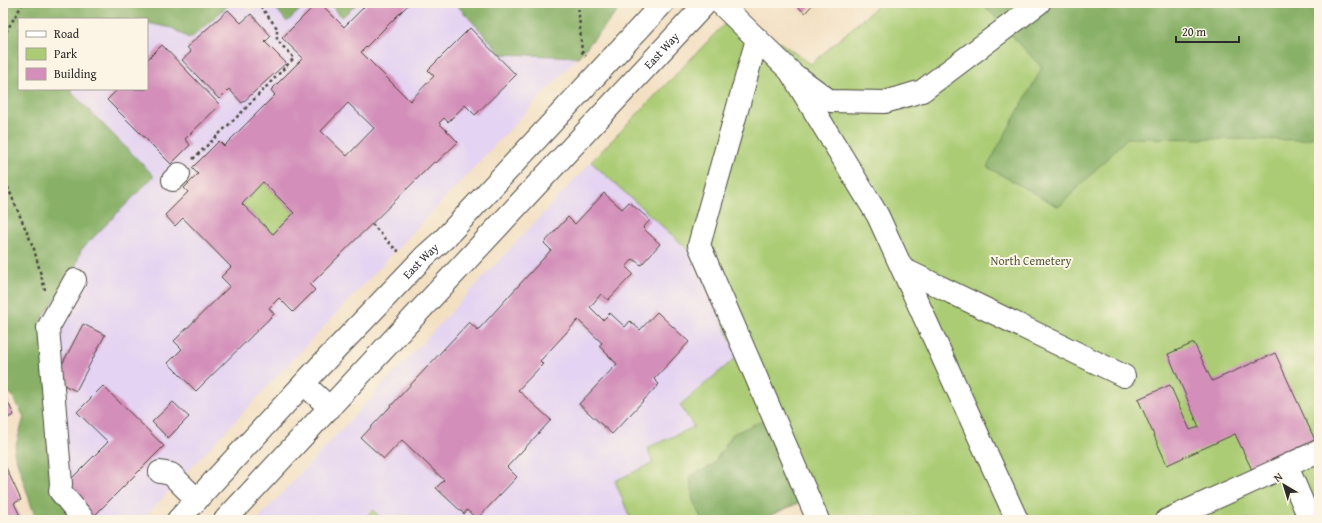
<svg xmlns="http://www.w3.org/2000/svg" width="1322" height="523" viewBox="0 0 1322 523" font-family="'Gentium Book Plus',serif">
<style>
.built{fill:#e4d3f2}
.green{fill:#abcc74;stroke:#6b7c50}
.forest{fill:#88b066;stroke:#5a6e48}
.building{fill:#d38eb9;fill-rule:evenodd}
.lines{fill:none;stroke-linecap:round;stroke-linejoin:round}
.minor-casing{stroke:#494642;stroke-width:24}
.path{stroke:#494642;stroke-width:2.5;stroke-dasharray:3 3;stroke-linecap:butt}
.minor{stroke:#fff;stroke-width:22}
.labels{text-anchor:middle;stroke-width:4;stroke-linejoin:round;paint-order:stroke}
.street-label{font-size:12px;fill:#2b2b2b;stroke:#fcf5e5}
.park-label{font-size:12px;fill:#515b41;stroke:#fcf5e5}
</style>
<rect width="100%" height="100%" fill="#fcf5e5"/>
<filter id="ink" filterUnits="userSpaceOnUse"><feTurbulence type="fractalNoise" baseFrequency=".025" numOctaves="2"/><feDisplacementMap in="SourceGraphic" scale="8" xChannelSelector="R" yChannelSelector="G"/><feConvolveMatrix kernelMatrix="1 2 1 2 8 2 1 2 1" color-interpolation-filters="sRGB"/></filter>
<filter id="wash" filterUnits="userSpaceOnUse"><feTurbulence type="fractalNoise" baseFrequency=".012" numOctaves="4" result="noise"/><feDisplacementMap in="SourceGraphic" scale="16" xChannelSelector="R" yChannelSelector="G"/><feGaussianBlur stdDeviation="0.9" result="paint"/><feColorMatrix in="noise" values="0 0 0 0 0 0 0 0 0 0 0 0 0 0 0 0 0 1.4 0 .05"/><feComposite in="paint" operator="in"/></filter>
<g filter="url(#wash)">
<rect width="100%" height="100%" fill="#f3e0c3"/>
<path class="built" d="M231 3H240L251 11 260 3H272L287 21 307 3H328L342 17 358 3H455L502 54 578 57 142 520H76L41 320 73 274 81 250 154 176 70 91 72 89H147V23L172 28 190 39Z
M591 162 692 253 803 501 760 520H257Z"/>
<path class="green" d="M881 3H1319V520H811L803 501 733 434 712 466 690 476 693 500 702 520H631L615 481 653 463 647 448 694 427 680 405 738 356 692 253 591 162 736 12 811 64Z
M263 182 294 213 273 234 242 204Z
M373 510 383 520H363Z"/>
<path class="forest" d="M3 3H231L190 39 172 28 147 23V19H19V89H72L70 91 154 176 81 250 73 274 41 320 76 520H36L14 452 24 417 12 395 3 389Z
M272 3H307L287 22Z
M328 3H358L342 17Z
M455 3H625L578 57 502 54Z
M982 3H1319V136L1302 140 1127 138 1059 207 987 167 1042 68Z
M766 419 803 501 760 520H702L693 500 690 476 712 466 733 434Z"/>
<g id="blocks">
<path class="building" d="M317 3H320L344 27 368 3H410L361 52 410 101 434 76 428 70 470 28 516 75 475 115 465 105 448 122 444 118 439 123 458 142 436 163 434 162 310 285 315 290 293 312 279 298 269 308 274 314 196 391 168 363 182 349 174 341 230 286 221 277 231 267 183 218 175 226 165 215 188 192 184 188 198 174 192 168 219 141 224 146 275 95 271 90 303 58 282 38ZM348 103 374 128 347 156 321 131ZM263 182 294 213 273 234 242 204Z
M794 3H814L805 13Z
M228 10 241 23 251 14 271 36 265 42 286 63 242 103 229 89 219 99 182 60 191 52 187 47Z
M162 45 220 105 185 139 190 145 171 164 107 100 118 89H147V60Z
M604 193 622 209 629 202 650 220 643 228 660 244 641 265 633 259 626 267 633 274 608 300 601 294 590 307 603 320 610 313 625 327 630 321 640 330 657 312 689 342 654 379 659 384 612 434 579 404 617 364 599 346 602 343 578 320 540 361 543 364 518 390 551 420 507 467 517 477 477 519 467 510 464 514 436 488 444 480 402 440 384 459 361 438 469 322 478 330 551 250 544 243 568 217 575 224Z
M83 324 105 335 76 391 54 380Z
M1194 343 1212 381 1275 353 1315 440 1252 470 1235 434 1167 465 1138 399 1170 385 1190 430 1199 427 1168 354Z
M103 386 164 446 92 518 62 488 108 442 77 412Z
M3 392 14 415 3 420Z
M173 402 189 417 168 438 152 422Z
M3 461 21 500 14 503 22 520H3Z"/>
</g>
</g>
<g filter="url(#ink)">
<use href="#blocks" fill-opacity="0" stroke="#494642" stroke-width="1"/>
<g class="lines">
<g class="minor-casing">
<g id="minor">
<path d="M720 3 757 39 699 245 818 520"/>
<path d="M757 39 790 71 878 216 1017 520"/>
<path d="M799 78 830 101 885 102 922 91 1039 3"/>
<path d="M173 180 179 174"/>
<path d="M903 269 1124 376"/>
<path d="M75 280 48 328 61 484 60 491 84 520"/>
<path d="M304 384 330 408"/>
<path d="M1287 466 1310 520"/>
<path d="M160 472 171 474 197 500"/>
<path id="s1" d="M178 520 320 366 425 256 444 239 663 3"/>
<path id="s2" d="M225 520 706 3"/>
<path d="M1167 520 1319 451"/>
</g>
</g>
<path class="path" d="M578 3 582 52 586 56
M3 37 23 3
M193 159 241 113 294 58 277 40V28L258 3
M3 176 34 249 45 290
M372 224 396 250 399 251"/>
<use href="#minor" class="minor"/>
</g>
</g>
<g class="labels">
<g class="street-label">
<text dy="4" stroke="none"><textPath href="#s2" startOffset="641">East Way</textPath></text>
<text dy="4" stroke="none"><textPath href="#s1" startOffset="355">East Way</textPath></text>
</g>
<g class="park-label">
<text x="1031" y="265">North Cemetery</text>
</g>
</g>
<rect width="1322" height="523" fill="none" stroke="#fcf5e5" stroke-width="16"/>
<rect x="18" y="18" width="130" height="72" fill="#fcf5e5" stroke="#a8a49b"/>
<rect x="26" y="31" width="20" height="6" fill="#ffffff" stroke="#a8a49b"/>
<text x="54" y="38" font-size="12" fill="#2b2b2b">Road</text>
<rect x="26" y="48" width="20" height="12" fill="#abcc74" stroke="#a8a49b"/>
<text x="54" y="58" font-size="12" fill="#2b2b2b">Park</text>
<rect x="26" y="68" width="20" height="12" fill="#d38eb9" stroke="#a8a49b"/>
<text x="54" y="78" font-size="12" fill="#2b2b2b">Building</text>
<g transform="translate(1284 485) rotate(322)" stroke="#fcf5e5" stroke-width="3" paint-order="stroke">
<path d="M0-3L7 15L0 10L-7 15Z" fill="#2b2b2b"/>
<text y="-6" font-size="11" font-weight="bold" text-anchor="middle" fill="#2b2b2b">N</text>
</g>
<path d="M1176 36v6h63v-6" fill="none" stroke="#2b2b2b" stroke-width="2"/>
<text x="1182" y="36" font-size="12" fill="#2b2b2b" stroke="#fcf5e5" stroke-width="3" paint-order="stroke">20 m</text>
</svg>
